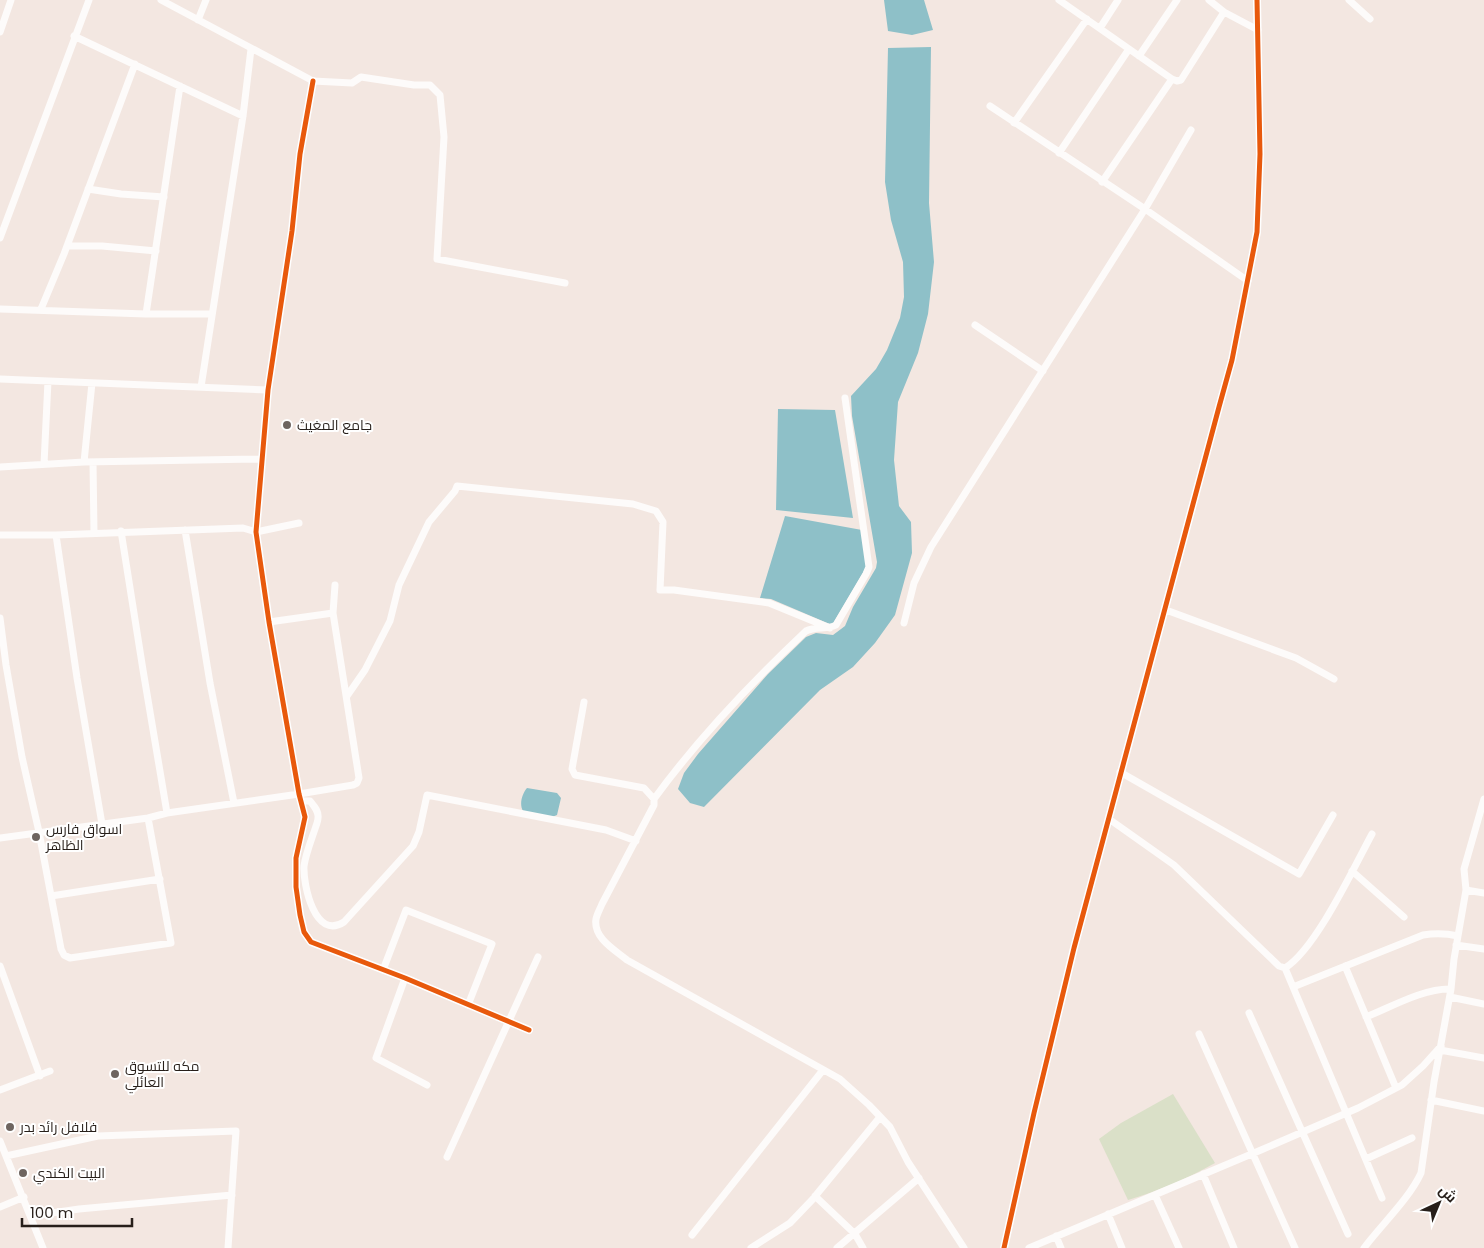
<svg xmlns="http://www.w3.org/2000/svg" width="1484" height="1248" viewBox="0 0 1484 1248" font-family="Poppins,Cairo,sans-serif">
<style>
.green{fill:#dae0c8}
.water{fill:#8ec0c8}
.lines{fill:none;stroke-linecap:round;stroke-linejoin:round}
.street{stroke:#fdfbfa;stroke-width:7}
.cycleway-casing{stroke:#fff;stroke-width:8}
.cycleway{stroke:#e8590c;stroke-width:5}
.poi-dot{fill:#6e6560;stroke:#fff;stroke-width:2}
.labels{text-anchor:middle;stroke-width:4;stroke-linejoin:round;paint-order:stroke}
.poi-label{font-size:14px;fill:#271f1a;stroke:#fff;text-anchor:start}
</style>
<rect width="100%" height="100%" fill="#f3e7e1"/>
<path class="green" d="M1173 1094 1215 1163C1187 1179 1158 1191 1128 1200L1099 1139 1121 1123Z"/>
<path class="water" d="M884 0H924L933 30 912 35 888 31Z
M931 47 929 203 934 262 928 314 918 353 898 402 894 460 899 506 911 522 912 553 895 615 875 643 853 667 820 690 704 807 690 803 678 789 684 773 698 754 768 674 806 637 816 633 833 635 845 626 853 607 876 568 877 562 852 416 851 396 876 369 887 350 900 318 904 297 903 262 891 220 885 182 888 48Z
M778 409 835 410 853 518 776 510Z
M785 516 862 530 867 566 832 625 771 599 760 598Z
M527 788 557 793 561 798 557 815 552 817 523 811C519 804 522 794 527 788Z"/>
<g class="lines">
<path class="street" d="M161 0 313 81 352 83 361 77 414 85H430L440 95 444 137 437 259 565 283
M1059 0 1172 79 1177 81 1181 80 1224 12 1258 30
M1209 0 1224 12
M1349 0 1370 19
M198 20 206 0
M1100 28 1118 0
M0 32 11 0
M74 36 243 116
M1139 56 1177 0
M313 81 300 154 292 231 268 390 256 532 269 622 299 794 305 817 296 858V887L300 915 304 932 311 942 405 978 529 1030
M990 106 1145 209 1248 281
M1014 123 1087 19
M1059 153 1129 49
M1102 182 1172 79
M88 189 121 194 164 197
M0 238 89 0
M67 246H102L156 251
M0 309 146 314H212
M41 309 64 254 135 64
M146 314 180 86
M975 325 1043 371
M0 379 268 390
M201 387 243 116 251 49
M84 462 92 383
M93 462 94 533
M44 464 48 381
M0 467 84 462 262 459
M185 530 210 683 234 803
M121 531 143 670 167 813
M0 535H56L243 528 256 532 299 523
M56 535 77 678 102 824
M1166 610 1296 658 1334 679
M0 618 6 665 22 757 39 832 61 949 64 955 70 958 171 943 148 818
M269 622 333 613
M904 623 914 583 931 547 1145 209 1191 130
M347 696 365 670 390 621 399 585 429 522 455 491 457 486 633 504 656 511 663 522 660 590H674L769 603 830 628
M584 702 572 769 575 775 644 788 654 799V805L602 904C600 909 597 914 596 919 593 938 615 950 627 960L840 1079 869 1105 890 1127 908 1162 964 1248
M1120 772 1299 874 1333 815
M654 799C699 737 751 683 806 631 816 626 827 630 836 625L866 574 869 567 845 398
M301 801H310C314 806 319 811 318 818 318 821 316 826 315 829 311 841 306 853 304 866 303 885 315 941 344 922L413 846 419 832 427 795 606 830 636 841
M1109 819 1174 865 1279 966 1285 968C1316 949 1354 867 1372 834
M0 838 148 818 167 813 299 794 353 785 357 783 359 778 333 613 335 585
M1352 871 1404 917
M1466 890 1484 893
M51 896 160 879
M1456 945 1484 949
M0 966 40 1076
M1345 966 1396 1088
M1285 968 1382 1198
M383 970 406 910 492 944 468 1005
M405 978 376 1058 427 1085
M1293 987 1423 935C1435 933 1445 933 1458 936
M1450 997 1484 1004
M1249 1013 1348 1234
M1366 1017C1391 1007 1424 988 1451 989
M1199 1034 1295 1248
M1440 1050 1484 1058
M0 1090 50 1071
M1431 1100 1484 1111
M0 1141 43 1248
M6 1156 98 1136 236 1131 228 1248
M447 1157 538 957
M1366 1159 1412 1138
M1203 1174 1234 1248
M1155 1195 1179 1248
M815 1196 855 1234 863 1248
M0 1207 24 1197
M1108 1214 1122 1248
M31 1216 79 1209 232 1195
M692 1235 823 1070
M1056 1236 1061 1248
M751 1248 790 1223 812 1200 880 1117
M837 1248 919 1178
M1004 1248 1034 1113 1074 948 1219 407 1232 360 1257 232 1260 154 1257 0
M1029 1248 1261 1150 1358 1108 1402 1085 1423 1066 1441 1046
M1364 1248C1382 1224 1409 1199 1421 1173L1434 1082 1451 989 1454 959 1466 890 1464 869 1484 799"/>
<g class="cycleway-casing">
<path id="cycleway" d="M313 81 300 154 292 231 268 390 256 532 269 622 299 794 305 817 296 858V887L300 915 304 932 311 942 405 978 529 1030
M1004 1248 1034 1113 1074 948 1219 407 1232 360 1257 232 1260 154 1257 0"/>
</g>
<use href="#cycleway" class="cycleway"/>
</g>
<g class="poi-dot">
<circle cx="287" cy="425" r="5"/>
<circle cx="36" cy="837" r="5"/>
<circle cx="115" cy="1074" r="5"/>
<circle cx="10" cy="1127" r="5"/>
<circle cx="23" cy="1173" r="5"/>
</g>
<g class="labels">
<g class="poi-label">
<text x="297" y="430">جامع المغيث</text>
<text x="46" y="834">اسواق فارس<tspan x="46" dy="16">الظاهر</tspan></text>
<text x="125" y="1071">مكه للتسوق<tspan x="125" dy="16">العائلي</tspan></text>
<text x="20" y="1132">فلافل رائد بدر</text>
<text x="33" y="1178">البيت الكندي</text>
</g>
</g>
<g transform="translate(1439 1203) rotate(44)" stroke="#ffffff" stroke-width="4" paint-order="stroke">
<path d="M0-4L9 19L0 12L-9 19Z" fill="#271f1a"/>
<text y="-8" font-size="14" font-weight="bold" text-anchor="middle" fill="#271f1a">ش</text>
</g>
<path d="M22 1218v8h110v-8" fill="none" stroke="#271f1a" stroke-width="2.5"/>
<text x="30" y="1218" font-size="15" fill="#271f1a" stroke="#ffffff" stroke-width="4" paint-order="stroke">100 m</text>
</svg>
